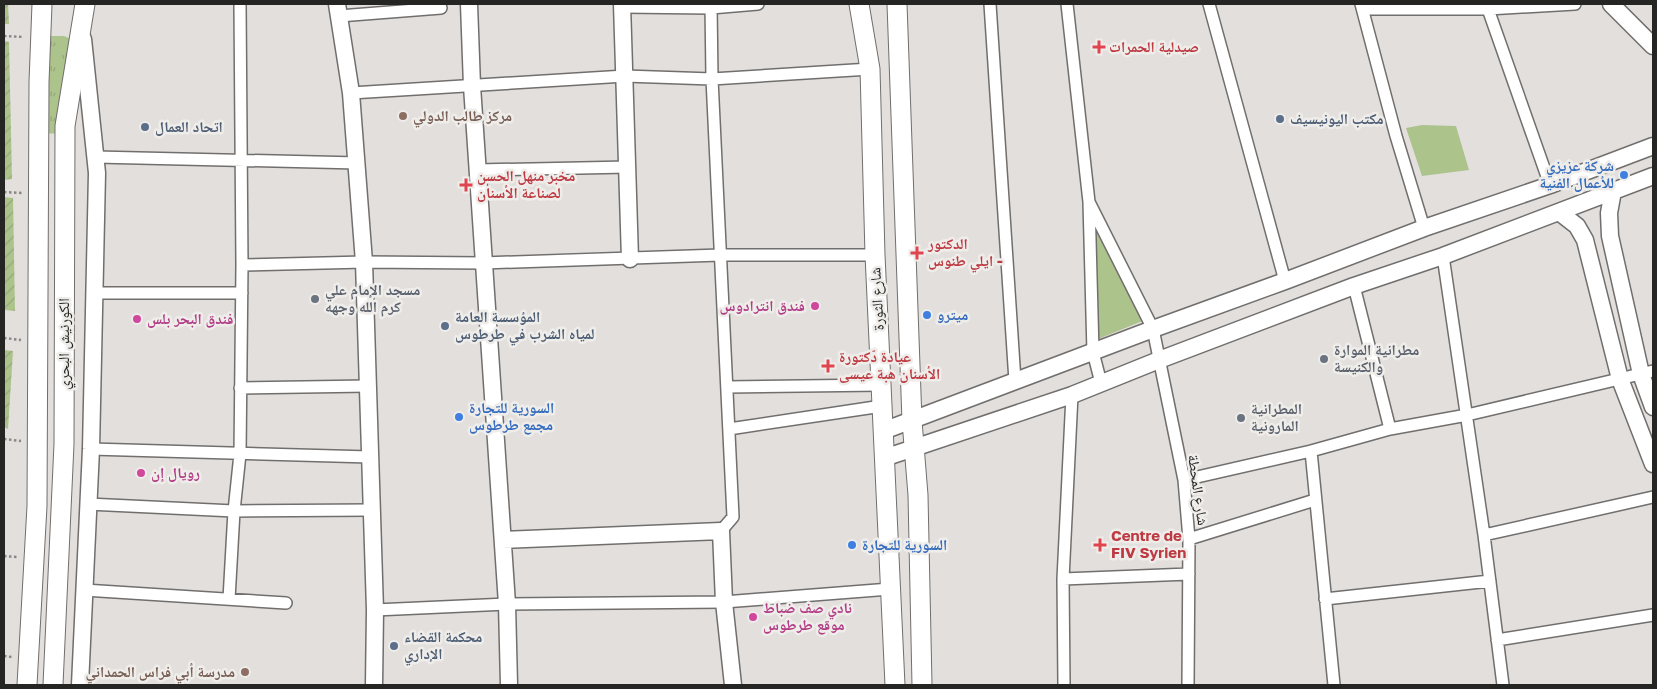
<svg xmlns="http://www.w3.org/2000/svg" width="1657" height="689" viewBox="0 0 1657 689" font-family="'Golos Text','Noto Naskh Arabic',sans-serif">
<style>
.grass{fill:url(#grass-tufts)}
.park{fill:#adc38c}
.garden{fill:url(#garden-furrows)}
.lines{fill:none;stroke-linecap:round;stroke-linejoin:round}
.street-casing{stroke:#716f6d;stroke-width:14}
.secondary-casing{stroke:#716f6d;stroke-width:19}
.primary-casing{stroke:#716f6d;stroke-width:21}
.path{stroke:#888785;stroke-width:2.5;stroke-dasharray:2.5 2.5;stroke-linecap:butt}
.street{stroke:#fff;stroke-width:11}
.secondary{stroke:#fff;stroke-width:16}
.primary{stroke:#fff;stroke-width:19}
.health-dot{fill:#e0444e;stroke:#efedea;stroke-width:2}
.education-dot{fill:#8d6e63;stroke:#efedea;stroke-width:2}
.service-dot{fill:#5c6f8a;stroke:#efedea;stroke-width:2}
.shop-dot{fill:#3f7fe0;stroke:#efedea;stroke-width:2}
.worship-dot{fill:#6b7280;stroke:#efedea;stroke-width:2}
.hotel-dot{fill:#d1479c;stroke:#efedea;stroke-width:2}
.labels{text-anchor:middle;stroke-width:5;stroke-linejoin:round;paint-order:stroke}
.health-label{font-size:15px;font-weight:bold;fill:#be3a42;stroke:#efedea;text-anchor:start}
.education-label{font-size:15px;font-weight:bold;fill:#785e54;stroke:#efedea;text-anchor:start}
.service-label{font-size:15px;font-weight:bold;fill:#4e5e75;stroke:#efedea;text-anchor:start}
.shop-label{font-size:15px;font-weight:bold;fill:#366cbe;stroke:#efedea;text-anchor:start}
.worship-label{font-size:15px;font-weight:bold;fill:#5b616d;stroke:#efedea;text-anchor:start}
.street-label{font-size:15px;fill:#252524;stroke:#efedea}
.hotel-label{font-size:15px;font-weight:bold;fill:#b23c85;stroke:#efedea;text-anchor:start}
</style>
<defs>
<pattern id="grass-tufts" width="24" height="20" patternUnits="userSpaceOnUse" patternTransform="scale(1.25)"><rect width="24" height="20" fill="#adc38c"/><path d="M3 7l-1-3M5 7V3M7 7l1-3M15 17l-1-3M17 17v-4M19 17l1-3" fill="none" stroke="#95a779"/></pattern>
<pattern id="garden-furrows" width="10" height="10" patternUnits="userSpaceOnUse" patternTransform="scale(1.25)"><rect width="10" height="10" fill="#adc38c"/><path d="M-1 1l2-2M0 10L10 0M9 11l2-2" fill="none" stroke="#95a779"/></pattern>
</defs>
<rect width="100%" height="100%" fill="#e2dfdd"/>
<path class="grass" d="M50 36H64L78 42 65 134 39 133Z"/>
<path class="park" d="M1422 125 1456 126 1469 170 1422 176 1406 128Z
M1095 221 1145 320 1098 339Z"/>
<path class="garden" d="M4 4H8L9 24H4Z
M4 41 9 42 12 179 4 180Z
M4 197 13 198 15 311 4 310Z
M4 350 13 351 8 429 4 427Z"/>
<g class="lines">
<g class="street-casing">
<path id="street" d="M711 4 712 79 733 517 721 531
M990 4 1015 381
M1067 4 1089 202 1093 352 1101 383
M1209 4 1285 281
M1361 4 1396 136 1424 228
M622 7 711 8 758 4
M1363 9H1488L1575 4
M1488 9 1550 185
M339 16 441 8
M351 93 625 76 712 79 870 69
M96 157 358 163
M477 170 628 167
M1089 202 1153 329 1184 480 1189 539 1188 685
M1443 256 1484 535 1503 685
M242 265 364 262 483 263 720 255H875
M1354 286 1390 429
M94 293H242
M727 387 881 385
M240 388 368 386
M729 429 882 406
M91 449 370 457
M1311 451 1334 685
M1184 480 1311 451 1390 429 1467 415 1653 371
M88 504 234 511 372 510
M1484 535 1653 497
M1189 539 1315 500
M1063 579 1189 574
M84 590 286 603
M229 599 234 511 240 454 242 265 240 4
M1325 599 1490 581
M375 610 507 604 724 602 890 589
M1497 640 1653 615
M1064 685 1063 579 1072 395"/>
</g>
<g class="secondary-casing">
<path id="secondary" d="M337 4 351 93 364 262 375 610 374 685
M469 4 472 86 507 604 509 685
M622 4 630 259
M1611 4 1653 46
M1613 191 1609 213 1610 236 1641 374 1653 407
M1559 212 1577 226 1585 240 1620 379 1653 464
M883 431 1153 329 1285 281 1424 228 1550 185 1653 146
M884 458 1072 395 1159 360 1354 286 1443 256 1653 176
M503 540 721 531 724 602 733 685
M80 685 91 449 97 173 83 39"/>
</g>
<g class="primary-casing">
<path id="primary" d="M859 4 870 69 875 255 895 685
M897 4 912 421 918 495 922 685
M27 685 37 506 39 82 42 4
M53 685 64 444 65 126 85 4"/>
</g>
<path class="path" d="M4 36 24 37
M4 192 22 193
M4 338 21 340
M4 439 21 441
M4 556 17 557
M4 656 12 657"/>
<use href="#street" class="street"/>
<use href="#secondary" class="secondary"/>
<use href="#primary" class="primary"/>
</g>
<g class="health-dot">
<path d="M1096.5 39.5h5v5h5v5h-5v5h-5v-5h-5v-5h5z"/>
<path d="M463.5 177.5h5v5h5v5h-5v5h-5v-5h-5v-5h5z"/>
<path d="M914.5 245.5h5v5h5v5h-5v5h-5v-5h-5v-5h5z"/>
<path d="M825.5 358.5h5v5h5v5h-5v5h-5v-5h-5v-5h5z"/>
<path d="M1097.5 537.5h5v5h5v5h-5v5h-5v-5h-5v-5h5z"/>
</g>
<g class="education-dot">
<circle cx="403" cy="116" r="5"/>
<circle cx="245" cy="672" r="5"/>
</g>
<g class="service-dot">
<circle cx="1280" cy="119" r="5"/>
<circle cx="145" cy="127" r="5"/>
<circle cx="445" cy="326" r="5"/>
<circle cx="394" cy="646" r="5"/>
</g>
<g class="shop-dot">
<circle cx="1624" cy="175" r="5"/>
<circle cx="927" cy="315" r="5"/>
<circle cx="459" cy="417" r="5"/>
<circle cx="852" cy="545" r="5"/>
</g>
<g class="worship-dot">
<circle cx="315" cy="299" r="5"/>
<circle cx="1324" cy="359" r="5"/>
<circle cx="1241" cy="418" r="5"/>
</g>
<g class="hotel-dot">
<circle cx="815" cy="306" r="5"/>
<circle cx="137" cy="319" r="5"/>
<circle cx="141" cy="473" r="5"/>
<circle cx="753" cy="617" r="5"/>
</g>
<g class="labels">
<g class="health-label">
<text x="1109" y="52">صيدلية الحمرات</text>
<text x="477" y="181">مخبر منهل الحسن<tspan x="477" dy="17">لصناعة الأسنان</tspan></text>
<text x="928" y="249">الدكتور<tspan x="928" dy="17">ايلي طنوس -</tspan></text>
<text x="839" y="362">عيادة دّكتورة<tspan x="839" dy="17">الأسنان هبة عيسى</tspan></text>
<text x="1111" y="541">Centre de<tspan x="1111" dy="17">FIV Syrien</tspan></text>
</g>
<g class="education-label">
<text x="413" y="121">مركز طالب الدولي</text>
<text x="235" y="677" text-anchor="end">مدرسة أبي فراس الحمداني</text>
</g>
<g class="service-label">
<text x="1290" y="124">مكتب اليونيسيف</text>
<text x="155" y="132">اتحاد العمال</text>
<text x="455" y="322">المؤسسة العامة<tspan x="455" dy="17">لمياه الشرب في طرطوس</tspan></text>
<text x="404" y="642">محكمة القضاء<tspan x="404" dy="17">الإداري</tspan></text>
</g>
<g class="shop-label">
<text x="1614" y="171" text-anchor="end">شركة عزيزي<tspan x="1614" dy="17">للأعمال الفنية</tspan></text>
<text x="937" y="320">ميترو</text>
<text x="469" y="413">السورية للتجارة<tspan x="469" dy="17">مجمع طرطوس</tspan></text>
<text x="862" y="550">السورية للتجارة</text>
</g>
<g class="worship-label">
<text x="325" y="295">مسجد الإمام علي<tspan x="325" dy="17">كرم الله وجهه</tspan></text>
<text x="1334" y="355">مطرانية الموارة<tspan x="1334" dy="17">والكنيسة</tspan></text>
<text x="1251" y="414">المطرانية<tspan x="1251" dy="17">المارونية</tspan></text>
</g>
<g class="street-label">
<text transform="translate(877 299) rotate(-93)" y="5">شارع الثورة</text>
<text transform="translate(64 344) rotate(-90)" y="5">الكورنيش البحري</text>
<text transform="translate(1198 490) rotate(82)" y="5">شارع المحطة</text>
</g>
<g class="hotel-label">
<text x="805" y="311" text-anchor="end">فندق انترادوس</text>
<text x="147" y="324">فندق البحر بلس</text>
<text x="151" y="478">رويال إن</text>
<text x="763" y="613">نادي صف ضباط<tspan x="763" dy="17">موقع طرطوس</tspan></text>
</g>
</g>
<rect width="1657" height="689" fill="none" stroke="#252524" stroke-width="10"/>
</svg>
